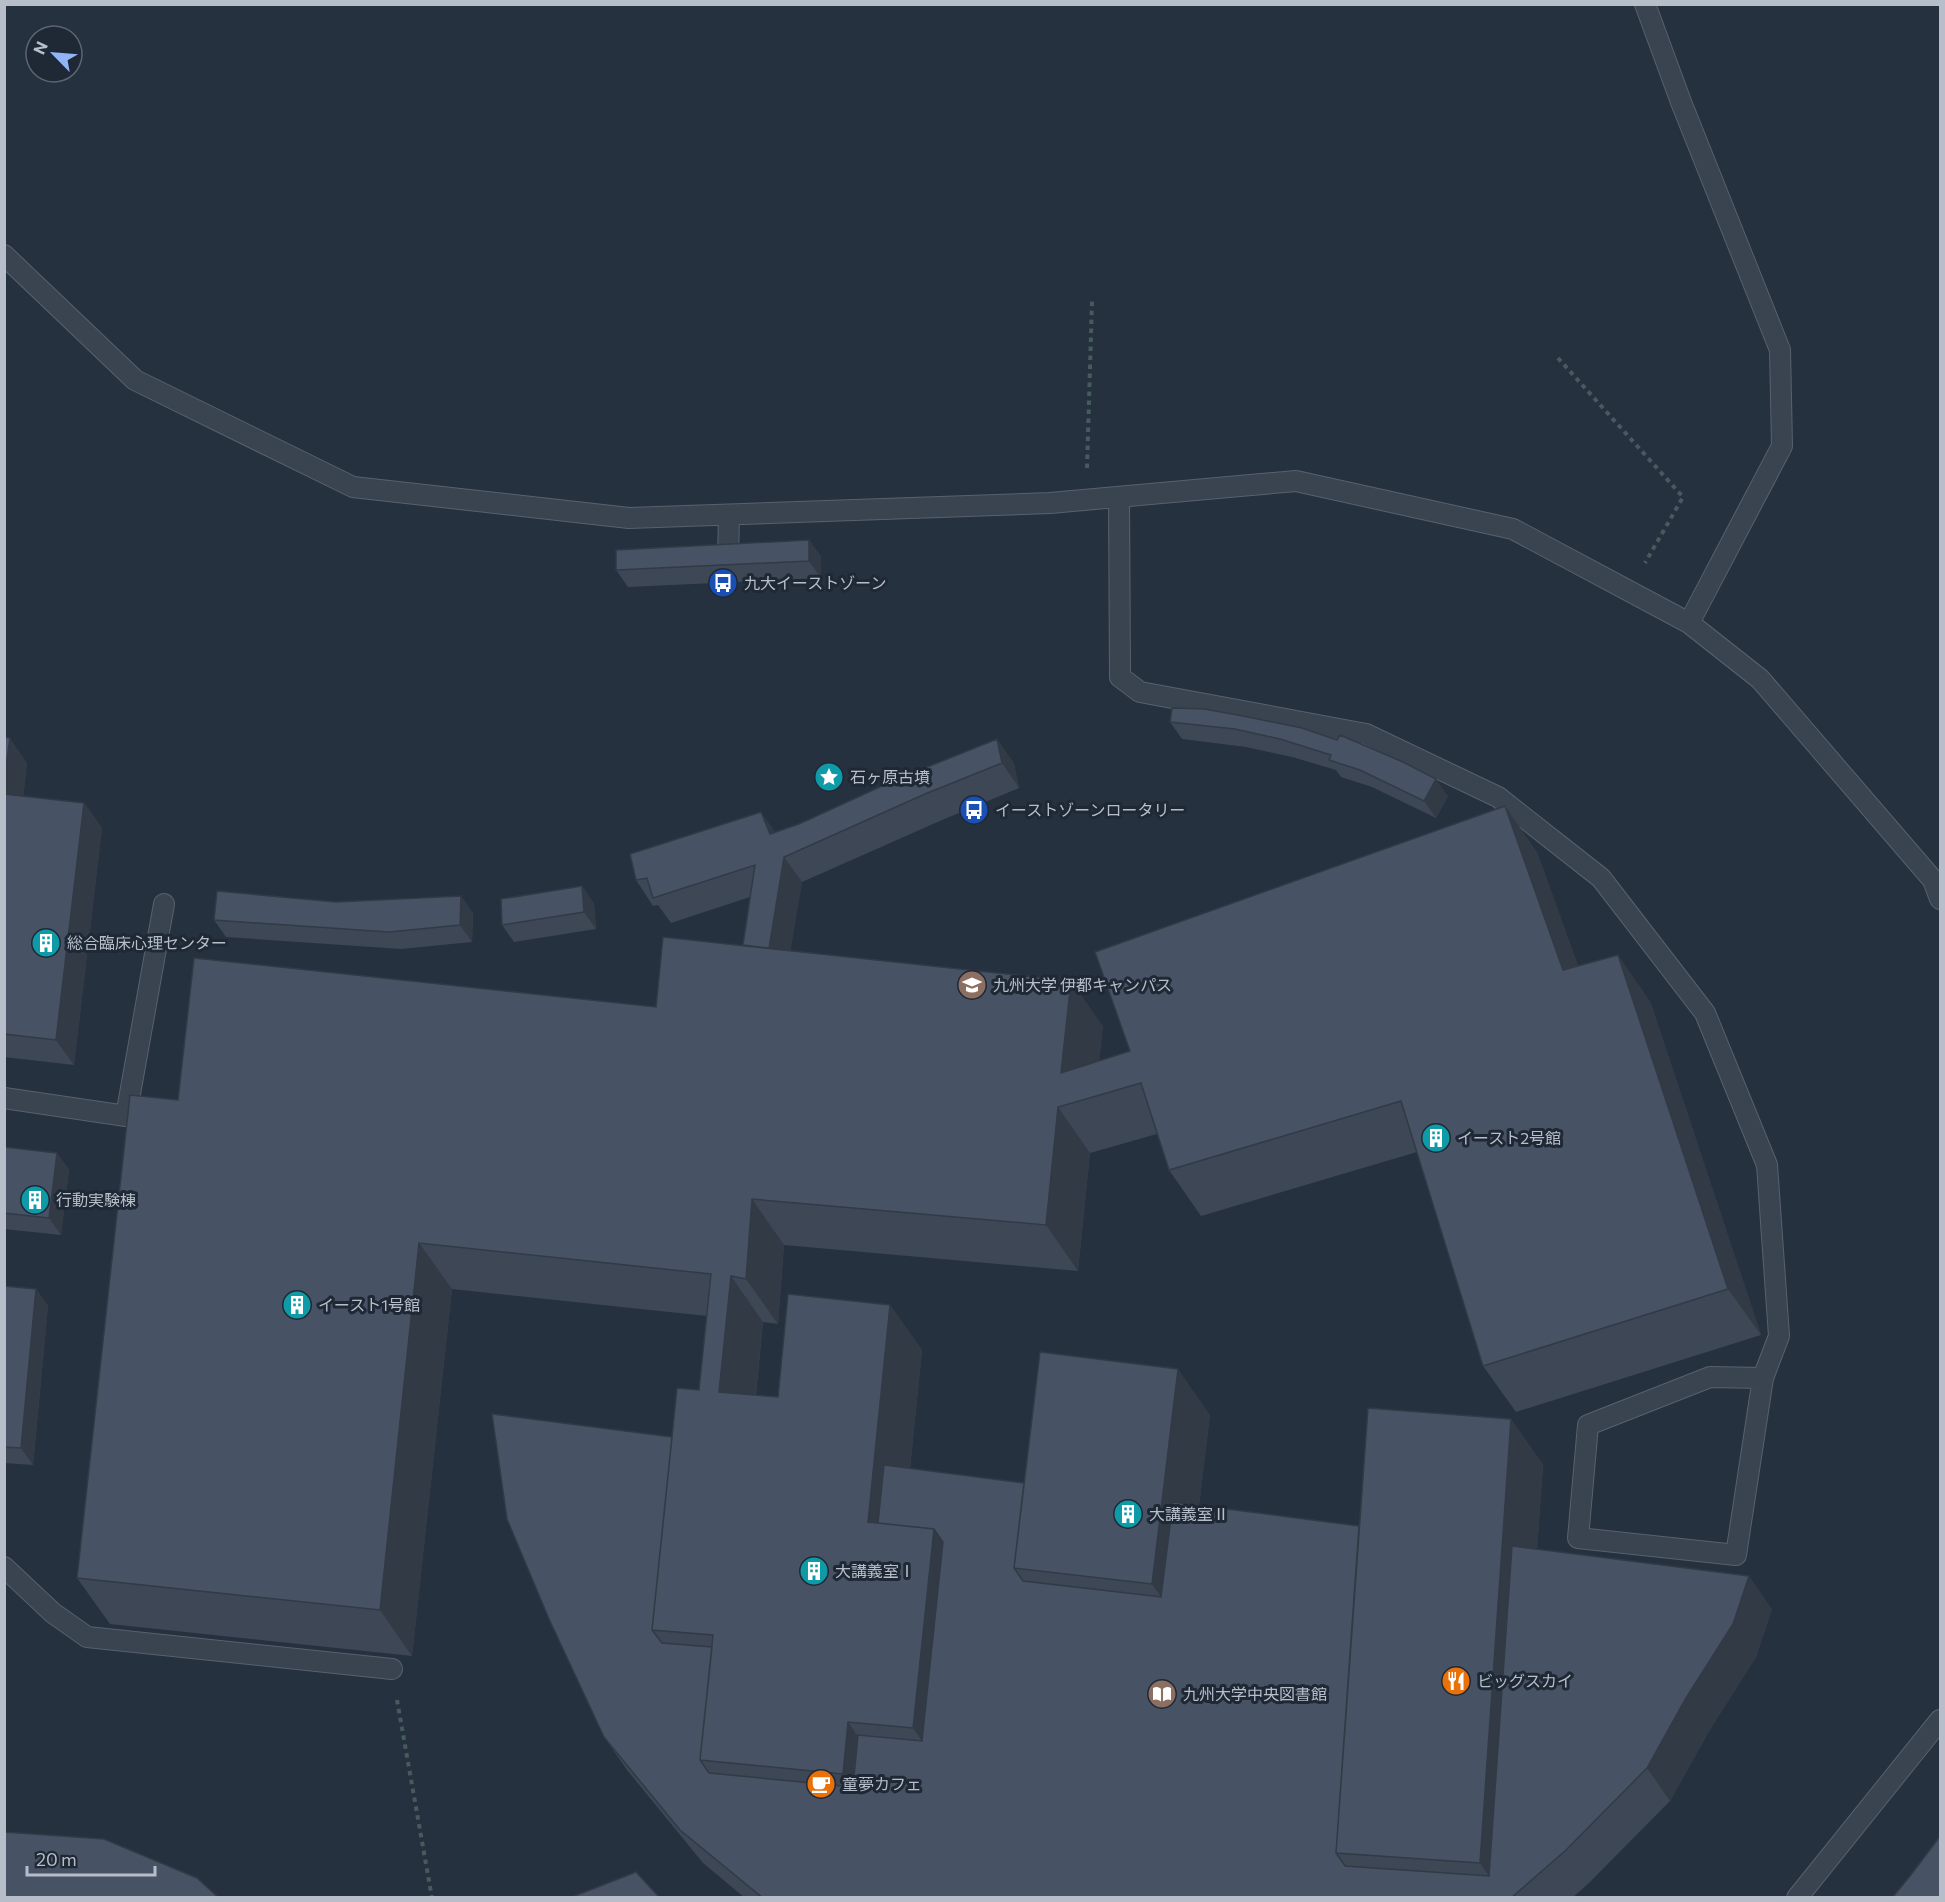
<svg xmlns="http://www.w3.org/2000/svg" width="1945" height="1902" viewBox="0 0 1945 1902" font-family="Commissioner,'Noto Sans JP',sans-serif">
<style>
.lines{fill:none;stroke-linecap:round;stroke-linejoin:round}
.service-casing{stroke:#58616d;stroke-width:22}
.path{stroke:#475b5e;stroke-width:4;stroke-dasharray:4.5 4.5;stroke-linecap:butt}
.service{stroke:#3a4350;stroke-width:20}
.wall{fill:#3d4756}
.shaded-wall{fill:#323a46}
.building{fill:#475364;stroke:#323a46;stroke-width:1.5}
.labels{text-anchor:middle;stroke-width:6;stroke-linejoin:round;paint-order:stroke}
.poi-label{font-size:16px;fill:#b7beca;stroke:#1f2835;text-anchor:start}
</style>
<rect width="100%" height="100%" fill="#263140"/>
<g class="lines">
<g class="service-casing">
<path id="service" d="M1645 4 1681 102 1780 350 1782 446 1689 623
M4 255 135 380 353 487 629 518 1050 503 1296 481 1513 529 1689 623 1760 679 1933 880 1940 899
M1119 497 1120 677 1140 692 1366 734 1498 797 1601 878 1705 1013 1767 1165 1779 1336 1763 1378 1736 1555 1578 1538 1588 1425 1710 1377 1763 1378
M728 560 729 515
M4 1098 126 1116 164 904
M4 1567 53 1613 87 1637 392 1669
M1797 1898 1940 1720"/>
</g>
<path class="path" d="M1558 358 1683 497 1645 563
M1087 468 1092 301
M397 1700 432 1898"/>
<use href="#service" class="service"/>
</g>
<path class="wall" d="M809 540 821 557V578L628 587 616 570Z
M1204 709 1448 796 1436 818 1372 787 1341 777 1336 770 1292 757 1246 747 1182 739 1170 722Z
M4 737 27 763 23 796 84 803 102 828 74 1065 4 1057Z
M997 739 1014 764 1019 788 942 820 802 882 790 950 1103 1026 1099 1061 1130 1051 1537 852 1578 966 1650 1001 1761 1335 1516 1412 1483 1366 1417 1152 1201 1216 1169 1170 1157 1134 1090 1153 1078 1271 784 1245 778 1324 763 1322 756 1395 778 1397 890 1305 922 1350 910 1468 1024 1483 1210 1415 1199 1505 1359 1526 1543 1464 1537 1549 1772 1609 1756 1657 1709 1731 1670 1801 1589 1883 1572 1898H745L703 1863 627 1770 604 1737 672 1437 699 1390 707 1316 452 1289 412 1656 110 1624 77 1578 178 1100 656 1007 743 945 750 897 671 923 658 905 653 906 636 880 799 824Z
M582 886 594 904 596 929 514 942 502 925Z
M461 896 473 913 472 942 401 949 226 937 214 920 336 902Z
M4 1147 57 1153 69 1170 61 1235 4 1229Z
M4 1286 36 1289 48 1306 33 1465 4 1463Z"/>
<path class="shaded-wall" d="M809 540 821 557V578L809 561Z
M10 738 27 763 21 819 4 796V781Z
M997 739 1014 764 1019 788 1002 763Z
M1436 779 1448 796 1436 818 1424 801Z
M84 803 102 828 74 1065 56 1040Z
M1505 806 1537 852 1596 1016 1563 970Z
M761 812 779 837 770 834Z
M784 857 802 882 784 990 767 964Z
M582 886 594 904 596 929 584 912Z
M461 896 473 913 472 942 460 925Z
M1618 955 1650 1001 1761 1335 1728 1289Z
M1071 981 1103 1026 1095 1097 1061 1073Z
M1058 1107 1090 1153 1078 1271 1046 1225Z
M57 1153 69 1170 61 1235 49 1218Z
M752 1199 784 1245 778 1324 746 1279Z
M419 1243 452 1289 412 1656 380 1610Z
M731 1276 763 1322 751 1438 719 1392Z
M36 1289 48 1306 33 1465 21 1448Z
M890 1305 922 1350 903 1538 868 1522Z
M1178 1369 1210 1415 1184 1630 1152 1584Z
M1511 1419 1543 1464 1513 1896 1504 1898 1480 1863Z
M934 1529 966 1575 945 1774 913 1728Z
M1749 1576 1772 1609 1756 1657 1709 1731 1670 1801 1647 1768Z
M848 1722 880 1768 876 1820 843 1774Z"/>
<path class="building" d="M809 540V561L616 570V550Z
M1172 708 1204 709 1243 716 1302 728 1337 740 1340 735 1403 762 1436 779 1424 801 1360 770 1329 760 1331 755 1280 739 1235 729 1170 722Z
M4 737 10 738 4 781Z
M997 739 1002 763 925 794 784 857 769 948 743 945 755 865 653 898 647 878 636 880 630 854 761 812 770 834 799 824 895 780Z
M4 794 84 803 56 1040 4 1034Z
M1505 806 1563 970 1618 955 1728 1289 1483 1366 1401 1101 1169 1170 1141 1083 1058 1107 1046 1225 752 1199 746 1279 731 1276 719 1392 778 1397 788 1294 890 1305 868 1522 934 1529 913 1728 848 1722 843 1774 700 1760 713 1635 652 1630 677 1388 699 1390 711 1274 419 1243 380 1610 77 1578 130 1095 178 1100 194 958 656 1007 663 937 1071 981 1061 1073 1130 1051 1095 952Z
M582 886 584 912 502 925 501 899Z
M217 891 336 902 461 896 460 925 389 932 214 920Z
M4 1147 57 1153 49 1218 4 1213Z
M4 1286 36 1289 21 1448 4 1447Z
M1040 1352 1178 1369 1152 1584 1014 1568Z
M1368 1408 1511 1419 1480 1863 1336 1853Z
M492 1414 672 1437 652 1630 662 1643 712 1647 700 1760 709 1773 853 1787 858 1735 922 1741 943 1542 934 1529 878 1523 884 1465 1024 1483 1014 1568 1023 1581 1161 1597 1173 1502 1359 1526 1336 1853 1345 1866 1489 1876 1512 1546 1749 1576 1733 1624 1686 1698 1647 1768 1566 1850 1511 1898H763L680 1830 604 1737 549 1619 507 1519Z
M4 1832 104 1839 197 1878 219 1898H4Z
M1941 1835V1898H1892L1910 1876Z
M636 1872 660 1898H571L572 1897Z"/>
<defs>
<g id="bus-disc" transform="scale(1.5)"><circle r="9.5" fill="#1a4fb4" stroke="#1f2835"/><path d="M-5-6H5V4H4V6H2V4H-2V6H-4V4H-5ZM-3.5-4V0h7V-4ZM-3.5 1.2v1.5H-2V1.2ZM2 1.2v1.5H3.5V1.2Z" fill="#fff"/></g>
<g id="sight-disc" transform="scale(1.5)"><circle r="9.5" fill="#0f9aa8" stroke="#1f2835"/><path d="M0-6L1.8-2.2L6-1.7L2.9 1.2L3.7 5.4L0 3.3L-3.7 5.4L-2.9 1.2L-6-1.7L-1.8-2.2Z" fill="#fff"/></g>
<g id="building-disc" transform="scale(1.5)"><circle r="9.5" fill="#0f9aa8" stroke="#1f2835"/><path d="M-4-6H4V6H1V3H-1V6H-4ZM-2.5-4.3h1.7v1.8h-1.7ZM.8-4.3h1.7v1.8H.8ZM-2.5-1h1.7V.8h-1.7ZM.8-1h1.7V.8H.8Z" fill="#fff"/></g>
<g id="university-disc" transform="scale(1.5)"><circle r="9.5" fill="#8d6e63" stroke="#1f2835"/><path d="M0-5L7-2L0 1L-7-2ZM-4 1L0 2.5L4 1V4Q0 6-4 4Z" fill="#fff"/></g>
<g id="restaurant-disc" transform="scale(1.5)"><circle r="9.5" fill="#e8710a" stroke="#1f2835"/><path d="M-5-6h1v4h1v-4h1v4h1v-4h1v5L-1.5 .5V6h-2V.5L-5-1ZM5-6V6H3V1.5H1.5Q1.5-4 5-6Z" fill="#fff"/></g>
<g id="library-disc" transform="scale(1.5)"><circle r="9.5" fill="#8d6e63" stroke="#1f2835"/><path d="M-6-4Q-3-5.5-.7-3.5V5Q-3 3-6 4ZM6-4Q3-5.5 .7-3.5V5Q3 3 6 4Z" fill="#fff"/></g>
<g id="cafe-disc" transform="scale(1.5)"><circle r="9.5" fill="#e8710a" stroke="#1f2835"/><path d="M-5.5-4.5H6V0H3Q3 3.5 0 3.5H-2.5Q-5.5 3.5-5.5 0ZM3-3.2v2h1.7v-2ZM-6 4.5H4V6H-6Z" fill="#fff"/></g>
</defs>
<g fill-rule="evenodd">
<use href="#bus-disc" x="723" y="583"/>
<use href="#sight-disc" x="829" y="777"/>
<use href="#bus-disc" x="974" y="810"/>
<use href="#building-disc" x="46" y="943"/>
<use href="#university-disc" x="972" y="985"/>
<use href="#building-disc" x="1436" y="1138"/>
<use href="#building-disc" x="35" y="1200"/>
<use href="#building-disc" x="297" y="1305"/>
<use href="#building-disc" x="1128" y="1514"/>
<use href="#building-disc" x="814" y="1571"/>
<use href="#restaurant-disc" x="1456" y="1681"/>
<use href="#library-disc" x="1162" y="1694"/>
<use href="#cafe-disc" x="821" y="1784"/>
</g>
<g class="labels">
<g class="poi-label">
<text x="744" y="589">九大イーストゾーン</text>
<text x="850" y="783">石ヶ原古墳</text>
<text x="995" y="816">イーストゾーンロータリー</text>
<text x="67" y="949">総合臨床心理センター</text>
<text x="993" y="991">九州大学 伊都キャンパス</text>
<text x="1457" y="1144">イースト2号館</text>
<text x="56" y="1206">行動実験棟</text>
<text x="318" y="1311">イースト1号館</text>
<text x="1149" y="1520">大講義室Ⅱ</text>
<text x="835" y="1577">大講義室Ⅰ</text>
<text x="1477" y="1687">ビッグスカイ</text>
<text x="1183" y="1700">九州大学中央図書館</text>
<text x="842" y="1790">童夢カフェ</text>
</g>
</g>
<rect width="1945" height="1902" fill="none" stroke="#b7beca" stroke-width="12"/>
<g transform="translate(54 54) rotate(295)"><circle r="28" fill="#1f2835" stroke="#5c6471" stroke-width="1.5"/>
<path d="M0-4.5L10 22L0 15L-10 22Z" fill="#91b5f6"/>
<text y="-9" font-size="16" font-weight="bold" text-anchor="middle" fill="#b7beca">N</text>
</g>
<path d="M27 1866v9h128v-9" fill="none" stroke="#b7beca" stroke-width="3"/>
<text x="36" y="1866" font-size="18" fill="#b7beca" stroke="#1f2835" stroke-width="4.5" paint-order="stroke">20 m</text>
</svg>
